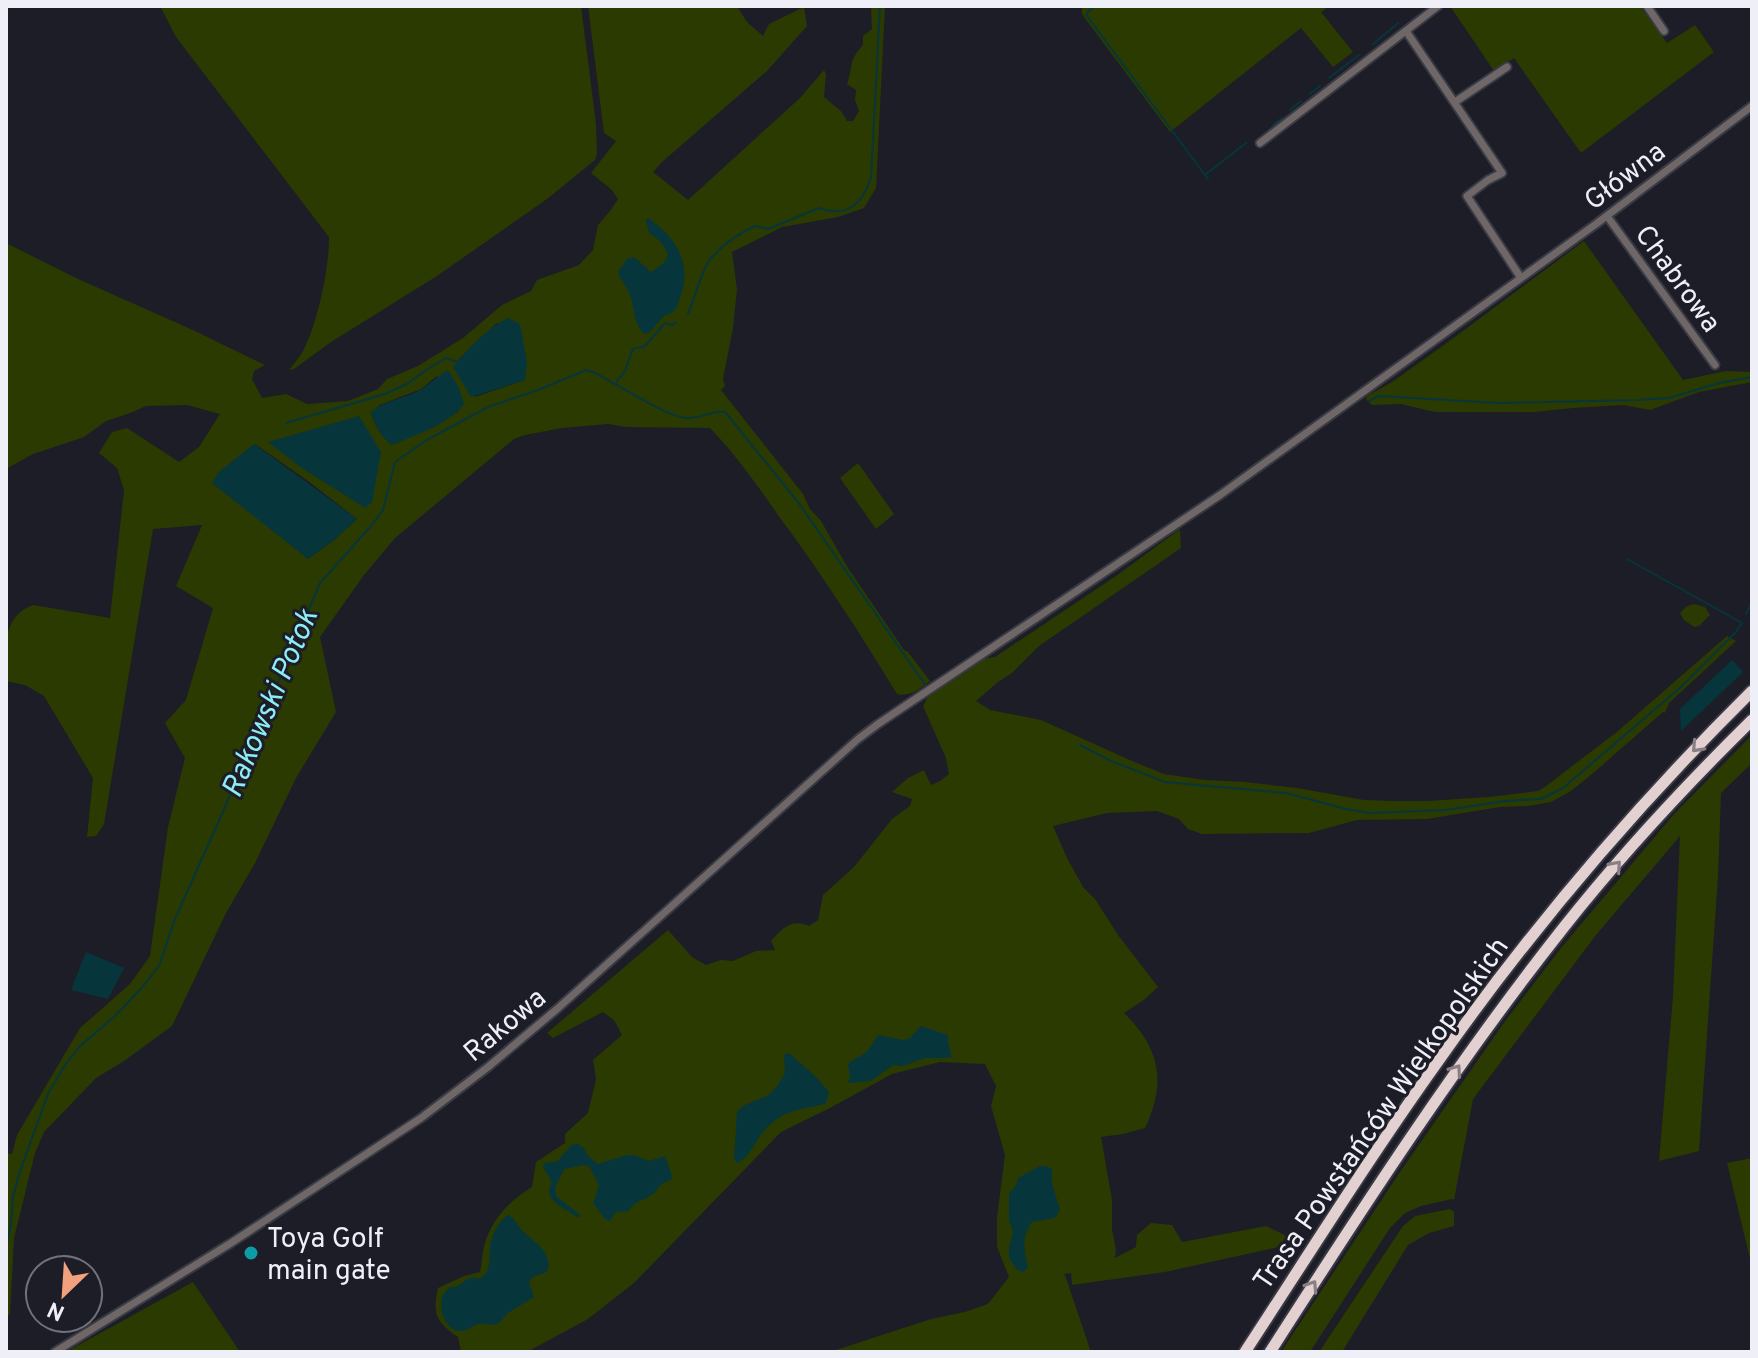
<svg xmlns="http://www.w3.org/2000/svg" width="1758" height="1358" viewBox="0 0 1758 1358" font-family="Overpass,sans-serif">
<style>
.green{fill:#2b3a01;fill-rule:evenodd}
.water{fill:#06363b}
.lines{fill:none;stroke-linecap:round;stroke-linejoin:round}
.stream{stroke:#06363b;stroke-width:2}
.minor-casing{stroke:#393a44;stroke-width:11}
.highway-casing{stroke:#393a44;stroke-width:15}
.minor{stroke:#6f6767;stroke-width:7}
.highway{stroke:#e3d0d0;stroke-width:11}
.oneway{stroke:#897f84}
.culture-dot{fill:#0f9aa8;stroke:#1c1d27;stroke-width:3}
.labels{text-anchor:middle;stroke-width:6;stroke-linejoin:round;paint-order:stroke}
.street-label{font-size:28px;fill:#eeeff7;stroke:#1c1d27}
.poi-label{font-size:28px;fill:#eeeff7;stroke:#1c1d27;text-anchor:start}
.water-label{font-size:30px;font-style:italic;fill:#8eecf7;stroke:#1c1d27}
</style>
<rect width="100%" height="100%" fill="#1c1d27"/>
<path class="green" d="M160 6H581L596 124 597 154 595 160 547 199 437 276 331 342 294 369 289 370C294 363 300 357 304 349 318 321 329 269 329 237L176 37Z
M588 6H737L747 22 763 36 769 24 804 7 807 26 767 71 662 162 653 172 688 200 800 98 824 70 826 74 824 97 841 111 847 121H853L859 111 855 100 856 90 847 84C854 65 847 63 863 45V36L872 29 871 6H885L876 188 864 208 838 217 782 227 732 252 737 289 733 328 723 379 725 386 721 390 803 494 810 509 821 521 848 568 904 650 908 652 930 681C920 689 910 697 897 694 860 633 821 573 778 515 757 485 736 455 710 428L626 427 608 424 562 428 525 435 514 439 395 538 364 575 320 637 336 712 296 778 255 863 226 913 172 1026 124 1061 96 1078 44 1132 35 1153 14 1238 10 1314 6 1317V1153L12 1154 17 1135 80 1028 130 984 150 956 168 827 185 758 165 723 186 700 213 608 176 586 202 525 153 529 104 824 96 836 87 837 93 778 44 696 25 685 6 681C6 652 0 617 33 605L110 618 124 490 117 468 99 453 112 432 127 428 179 462 199 447 220 414 187 405 146 406 133 412 106 421 84 437 33 454 6 469V243L76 278 195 331 265 365 254 371 252 379 262 398 286 394 307 404 348 401 378 389 387 379 418 366 463 338 502 305 531 291 537 280 579 265 593 250 598 225 610 211 618 199 612 190 591 173 616 141 604 133ZM497 323 525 380 475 397 459 359ZM437 376 459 411 434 426 392 445C381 436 375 426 371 413L380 405 421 389ZM255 444 308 481 357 519 334 540 308 559Z
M1082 6H1329L1321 12 1353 52 1333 67 1301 28 1170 132 1084 17 1082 13Z
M1450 6H1640L1667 43 1695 25 1714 52 1581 153 1514 58 1494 71Z
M1584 241 1683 380 1726 371 1752 372V382L1699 392 1650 410 1623 405 1573 408 1534 412H1435L1401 404 1372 405 1366 399 1367 396 1392 382 1444 345Z
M858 463 894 514 876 529 840 478Z
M1180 529 1181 548 1039 646 1012 673 998 682 976 701 990 710 1041 720 1132 761 1164 774 1177 776 1205 780 1245 782 1297 788 1364 800 1392 801H1426L1489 797 1538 791 1546 786 1618 731 1727 636 1736 641 1669 703 1665 713 1663 712 1591 775 1571 791 1551 802 1528 806 1500 807 1427 819 1357 820 1309 833 1202 834 1188 829 1179 819 1157 811 1107 813 1053 826 1067 858 1083 887 1095 899 1118 935 1158 987 1145 999 1124 1013C1160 1048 1167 1082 1145 1128L1123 1134 1101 1137 1112 1200V1229L1116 1250 1115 1258 1136 1247 1137 1235 1151 1223 1172 1225 1182 1242 1266 1226 1287 1236 1279 1247 1165 1272 1072 1285 1071 1273 1063 1274 1065 1275 1091 1352H830L931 1319 965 1312 988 1304 1009 1277 997 1247V1217L1005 1155 991 1106 996 1086 985 1064 940 1062 892 1074 830 1108 781 1132 634 1283 588 1319 527 1352H461L458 1337C436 1322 432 1314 438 1288L464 1276 480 1272C482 1264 482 1254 484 1246 491 1220 510 1200 532 1187L536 1162 565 1143V1134L588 1113 596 1079 593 1060 622 1035 614 1020 603 1012 553 1038 547 1033 668 930 692 957 706 965 721 960 733 961 756 951 775 950 771 941C782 928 792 918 809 926L818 920 823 895 854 867 892 819 910 806 912 799 892 792 908 778 924 770 931 785 940 781 949 774 946 758 923 706 930 693 966 672 982 659 995 657 1116 576Z
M1694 604 1705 607 1710 615 1699 626 1694 627 1684 620 1680 613 1687 606Z
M1752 735V763L1721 793 1718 876 1699 1151 1659 1161 1673 996 1680 836 1596 935 1473 1099 1454 1200 1452 1199 1421 1206 1405 1213 1390 1228 1310 1352H1281L1400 1172 1503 1024 1561 948 1675 813Z
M1752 1158V1267L1727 1163Z
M1450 1209 1454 1212V1226L1429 1233 1408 1245 1342 1352H1319L1403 1226 1415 1216Z
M193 1282 240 1352H66Z"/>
<path class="water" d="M648 218C674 236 691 260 682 292 680 297 678 305 675 310 672 313 668 314 664 316 658 322 654 329 647 334L643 333C633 321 635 309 630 295 627 287 620 280 618 272L627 259 634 257 651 272 664 263 668 255C664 244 659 239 649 233L646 220Z
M508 318 520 324 527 362 525 380 471 397 453 367C468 349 487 328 508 318Z
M448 370 459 388 464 404C448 425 415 435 392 445 381 436 375 426 371 412 385 400 404 399 420 390 430 384 438 376 448 370Z
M359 416 381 452 372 502 365 508 302 468 268 442Z
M254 444 357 519 334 540 308 559 212 483 219 472Z
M1732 660 1743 672 1681 731 1680 709Z
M86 952 124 968 108 999 71 990Z
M921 1026 948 1035C947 1044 952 1051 951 1058H925L903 1066 893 1065 871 1081 850 1083 848 1082 850 1078 848 1064C854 1058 863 1056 868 1050 873 1045 873 1040 879 1035L903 1040 910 1038Z
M789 1053 816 1077 829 1092 828 1097 825 1104C799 1110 781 1110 762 1133 754 1144 750 1156 738 1163L734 1160 737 1112 743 1106 769 1095 778 1085 785 1072 784 1055Z
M578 1144 583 1147 588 1156 598 1164 627 1155H633L649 1161 665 1156 672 1176 671 1180C655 1185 660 1190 650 1196 638 1203 638 1199 628 1211L616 1212 610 1221 605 1219 593 1203 599 1185 589 1166 584 1165 564 1169 555 1188 556 1196 580 1215 579 1217H576C564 1206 541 1201 552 1182L543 1167 545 1163 558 1161 571 1145Z
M1040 1166H1046L1052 1169V1183L1060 1210 1055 1218 1032 1222C1021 1237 1024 1250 1028 1267L1023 1272 1017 1270 1009 1258V1248L1013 1232 1009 1220V1194L1016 1185 1018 1178Z
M508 1215C517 1219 515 1223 521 1229 533 1243 551 1248 548 1270L545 1273 532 1277 529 1282 534 1297 508 1313 498 1324C491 1326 486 1323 479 1324 473 1325 468 1331 461 1331 444 1332 435 1302 446 1291 451 1284 450 1289 457 1286 467 1281 468 1275 480 1279 491 1271 489 1262 490 1249 490 1237 499 1221 508 1215Z"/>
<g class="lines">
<path class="stream" d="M1094 6 1087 13V16L1208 179
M1373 44 1398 23
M1329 78 1359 55
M1310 94 1320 86
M1290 110 1301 101
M1273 125 1282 118
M1206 174 1246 143
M688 314C694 300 701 272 709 261 721 245 738 234 755 226L768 229 819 208C848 218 862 204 871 178L880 6
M617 385C633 394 669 417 687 418 700 419 712 410 725 412L798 502 926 686
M1369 401 1379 396 1498 403 1639 400 1669 398 1719 383 1752 377
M286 423 385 394 407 384 426 370 446 358 457 362
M1746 614 1752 602
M1080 745 1111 761 1165 782 1286 793 1346 809 1370 813 1446 810 1505 801 1541 799 1563 788 1681 687 1735 633 1742 623 1627 559
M6 1247 11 1225 13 1197 19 1174 48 1094 65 1065 80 1046 115 1016 139 991 159 966 174 921 222 814 320 583 371 526 383 510 395 462 425 441 488 407 538 390 586 370 596 373 616 385 618 379 624 373 633 349 645 346 665 323 672 325 676 323"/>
<g class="minor-casing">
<path id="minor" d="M1647 6 1664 31
M1406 31 1502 173 1488 180 1467 196 1521 278
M1455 102 1507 67
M1260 143 1438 6
M1607 216 1715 365
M55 1352 231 1243 421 1118 488 1067 557 1009 858 739 878 724 1220 495 1596 224 1752 106"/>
</g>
<g class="highway-casing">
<path id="highway" d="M1245 1352C1309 1254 1371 1155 1439 1060 1532 928 1637 805 1752 691
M1270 1352C1363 1207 1457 1062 1564 927 1621 855 1687 784 1752 720"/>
</g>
<use href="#minor" class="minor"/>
<use href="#highway" class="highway"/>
</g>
<defs><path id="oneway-chevron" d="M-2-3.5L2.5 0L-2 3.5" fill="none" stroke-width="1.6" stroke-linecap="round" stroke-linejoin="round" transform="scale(2)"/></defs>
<g class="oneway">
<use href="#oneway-chevron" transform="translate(1697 747) rotate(133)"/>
<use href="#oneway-chevron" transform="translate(1616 866) rotate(-49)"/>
<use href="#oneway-chevron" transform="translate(1456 1070) rotate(-55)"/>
<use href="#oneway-chevron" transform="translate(1312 1286) rotate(-57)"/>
</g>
<circle class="culture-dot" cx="251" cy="1253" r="8"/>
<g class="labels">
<g class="street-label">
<text transform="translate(1624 175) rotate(-37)" y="10">Główna</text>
<text transform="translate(1679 278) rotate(54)" y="10">Chabrowa</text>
<text transform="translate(504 1024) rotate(-40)" y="10">Rakowa</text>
<text transform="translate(1380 1113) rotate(-55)" y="10">Trasa Powstańców Wielkopolskich</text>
</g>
<g class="poi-label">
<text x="267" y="1247">Toya Golf<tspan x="267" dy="32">main gate</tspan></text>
</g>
<g class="water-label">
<text transform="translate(269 703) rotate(-67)" y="10">Rakowski Potok</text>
</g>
</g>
<rect width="1758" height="1358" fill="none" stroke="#eeeff7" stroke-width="16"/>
<g transform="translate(64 1294) rotate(205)"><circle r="38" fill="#1c1d27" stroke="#70717a" stroke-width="2"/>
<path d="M0-6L14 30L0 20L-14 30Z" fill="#f2a17e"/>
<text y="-12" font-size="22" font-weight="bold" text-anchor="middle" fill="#eeeff7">N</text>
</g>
</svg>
